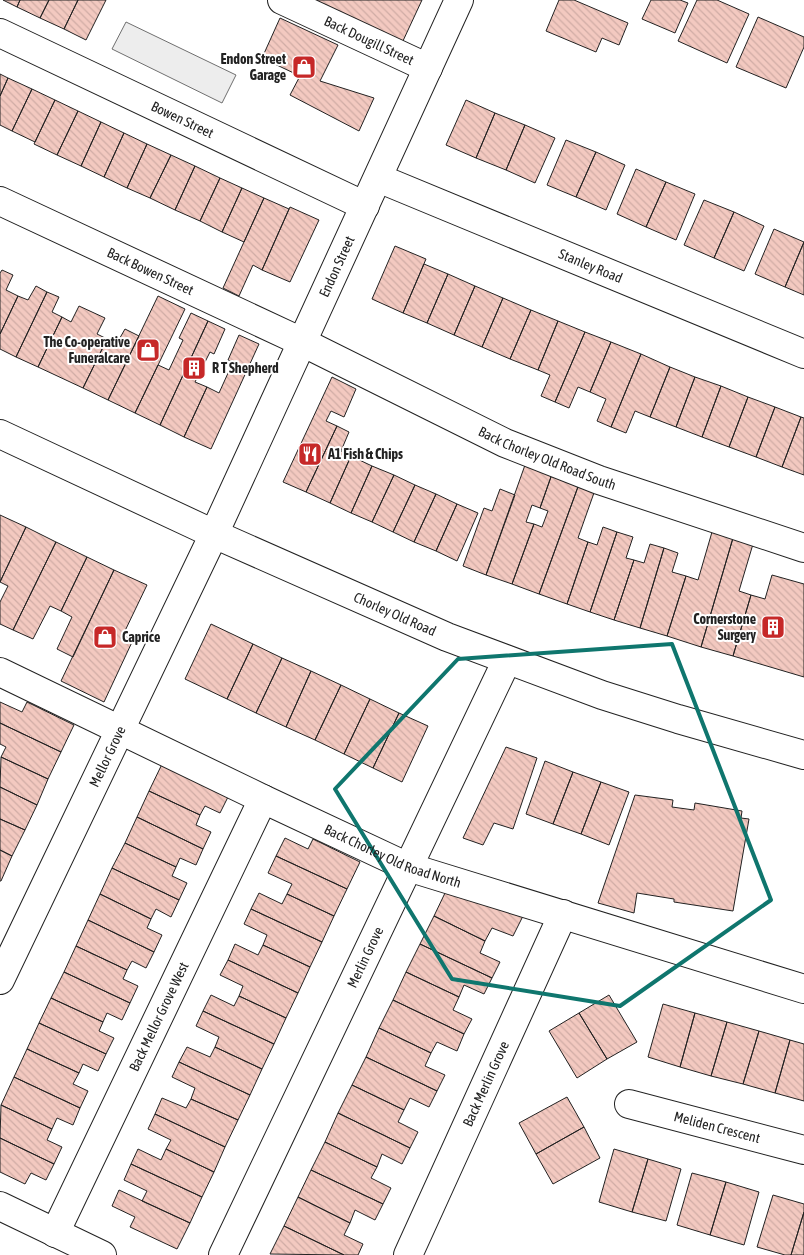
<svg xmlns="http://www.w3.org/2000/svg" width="804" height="1255" viewBox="0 0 804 1255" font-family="'Asap Condensed',sans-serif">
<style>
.parking{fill:#ededed;stroke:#6f6f6f}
.building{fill:url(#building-back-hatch);stroke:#222}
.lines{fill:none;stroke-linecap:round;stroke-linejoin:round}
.minor-casing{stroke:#222;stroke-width:30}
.major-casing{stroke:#222;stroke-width:30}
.minor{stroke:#fff;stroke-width:28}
.major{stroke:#fff;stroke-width:28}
.marked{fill:none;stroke:#0f766e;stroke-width:4;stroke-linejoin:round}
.labels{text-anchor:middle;stroke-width:4;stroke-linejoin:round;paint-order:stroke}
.street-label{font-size:14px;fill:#222;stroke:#fff}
.poi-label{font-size:14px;font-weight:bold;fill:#222;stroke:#fff;text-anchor:end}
</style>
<defs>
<pattern id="building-back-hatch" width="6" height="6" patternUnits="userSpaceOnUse" patternTransform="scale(1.25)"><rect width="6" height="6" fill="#f3c9c0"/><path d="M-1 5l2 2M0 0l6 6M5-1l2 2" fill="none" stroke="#d0aca5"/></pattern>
</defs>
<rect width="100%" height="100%" fill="#fff"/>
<path class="parking" d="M126 22 236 75 222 103 112 49Z"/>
<path class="building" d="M3 0H20L17 7Z
M20 0H49L40 18 17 7Z
M49 0H78L64 29 40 18Z
M78 0H106L86 40 64 29Z
M312 0H422L402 43Z
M559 0H574L628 23 619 45 602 38 596 52 546 31Z
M651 0H680L688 3 675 33 642 19Z
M697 0H717L749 14 727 63 678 41Z
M758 17 804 37V47L786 88 736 67Z
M280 18 338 45 320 81 374 98 359 131 290 95 300 76 262 58Z
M0 74 8 78 0 96Z
M8 78 32 89 12 131 0 125V96Z
M32 89 55 100 35 142 12 131Z
M55 100 78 111 57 155 34 144Z
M466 100 495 113 476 158 446 145Z
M78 111 101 122 81 166 57 155Z
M495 113 525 125 506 170 476 158Z
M101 122 124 133 104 177 81 166Z
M525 125 555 138 535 183 506 170Z
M124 133 147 144 127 188 104 177Z
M566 140 596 152 576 197 547 185Z
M147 144 171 155 150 198 127 188Z
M596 152 625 165 606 210 576 197Z
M171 155 195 166 175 210 150 198Z
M195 166 220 178 200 221 175 210Z
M636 169 666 182 646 227 617 214Z
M220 178 242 188 222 232 200 221Z
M666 182 695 194 676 240 646 227Z
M242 188 264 198 244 242 222 232Z
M264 198 289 209 262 270 253 265 239 296 223 288Z
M704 200 734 212 714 258 684 245Z
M290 207 319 220 290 282 262 270Z
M734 212 764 226 744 271 714 258Z
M774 229 804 242 785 287 755 274Z
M804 242V295L785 287Z
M395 246 426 259 403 313 372 299Z
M424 264 448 274 427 323 403 313Z
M2 270 13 275 6 290 18 296 0 334V273Z
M448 274 475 286 454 335 427 323Z
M36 286 47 292 16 357 0 349V334L18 296 28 300Z
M475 286 503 298 482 347 454 335Z
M47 292 59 297 52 312 62 317 38 367 16 357Z
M158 296 185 309 135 413 108 400Z
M503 298 531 310 510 359 482 347Z
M79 306 105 318 97 334 107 339 83 388 38 367 62 317 71 322Z
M531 310 558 321 538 370 510 359Z
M191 313 208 321 160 425 135 413 158 365 169 370 183 340 179 338Z
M208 321 225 329 214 354 210 352 195 382 207 387 184 437 160 425Z
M558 321 585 332 555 402 541 396 550 375 538 370Z
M125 329 139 336 108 400 83 388 107 339 117 343Z
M585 332 611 342 590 392 578 387 569 408 555 402Z
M239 335 259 344 211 449 184 437 207 387 219 393 233 362 228 360Z
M611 342 641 354 611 427 597 421 606 399 590 392Z
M641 354 670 367 650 417 635 411 626 433 611 427Z
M670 367 695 377 676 427 650 417Z
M332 377 356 389 344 417 331 411 326 421 337 426 306 492 283 482Z
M695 377 721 386 702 437 676 427Z
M721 386 748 397 729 447 702 437Z
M748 397 775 407 756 457 729 447Z
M775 407 801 417 782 467 756 457Z
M801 417 804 418V475L782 467Z
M337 426 349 432 341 451 351 456 330 503 306 492Z
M351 456 372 466 351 513 330 503Z
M525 465 552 474 540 508 532 505 526 522 534 524 512 584 486 575Z
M372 466 394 475 372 522 351 513Z
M552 474 579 484 539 594 512 584 534 524 542 527 548 511 540 508Z
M394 475 415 485 393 532 372 522Z
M579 484 595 490 578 538 588 542 567 604 539 594Z
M415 485 436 494 414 542 393 532Z
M500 489 515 495 486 575 463 566 484 508 492 511Z
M436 494 457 504 436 551 414 542Z
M457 504 478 513 457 561 436 551Z
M0 515 26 527 0 582Z
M26 527 56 542 13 630 0 624V602L8 586 0 582Z
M603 527 617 532 590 612 567 604 588 542 597 545Z
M617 532 633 537 626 558 634 560 614 620 590 612Z
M712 532 733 538 701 647 667 636 686 576 698 580Z
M733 538 753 544 739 591 751 595 733 656 701 647Z
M56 542 87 557 61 611 50 606 33 639 13 630Z
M650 544 664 548 640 628 614 620 634 560 644 563Z
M664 548 678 553 672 572 686 576 667 636 640 628Z
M87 557 114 570 73 657 57 649 72 617 61 611Z
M114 570 147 585 123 635 133 640 104 702 61 681Z
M772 575 804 584V677L733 656 751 595 765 599Z
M211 624 253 644 227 699 185 679Z
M253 644 282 658 256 713 227 699Z
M282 658 311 671 286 727 256 713Z
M311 671 341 685 315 740 286 727Z
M341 685 370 699 344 754 315 740Z
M370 699 399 713 373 768 344 754Z
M0 702 22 712 27 702 74 725 61 752 0 723Z
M399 713 428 726 402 782 373 768Z
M0 723 61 752 48 779 1 757 6 747 0 744Z
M506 747 537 758 513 829 494 823 483 845 463 838Z
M1 757 48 779 37 805 0 787Z
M545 761 573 772 553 824 526 814Z
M163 762 230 793 220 813 205 806 200 815 149 791Z
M573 772 601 782 581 834 553 824Z
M601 782 629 792 609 845 581 834Z
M0 787 37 805 25 830 0 819Z
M149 791 200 815 196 825 211 832 203 849 137 817Z
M635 795 673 800 672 807 694 810 695 803 742 811 741 818 749 819 733 911 674 902V899L637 893 634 913 598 903Z
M137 817 203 849 196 865 180 858 176 867 125 843Z
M0 819 25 830 12 856 0 850Z
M285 838 308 849 313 839 360 862 347 889 276 856Z
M125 843 176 867 172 876 187 883 179 900 112 868Z
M0 850 12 856 1 881H0Z
M276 856 347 889 334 916 287 894 292 884 268 873Z
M112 868 179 900 171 917 156 909 151 919 100 894Z
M259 893 282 904 287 894 334 916 322 942 251 909Z
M445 893 524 914 513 936 492 928 485 941 434 916Z
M100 894 151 919 147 928 162 935 154 952 88 920Z
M251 909 322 942 310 967 263 945 267 935 244 924Z
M434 916 485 941 480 953 500 962 492 978 420 944Z
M88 920 154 952 146 968 132 961 127 970 76 946Z
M235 944 258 955 263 945 310 967 298 993 228 960Z
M420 944 492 978 484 994 464 985 459 997 406 972Z
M76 946 127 970 123 979 138 986 130 1003 64 972Z
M228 960 298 993 286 1018 239 996 243 986 220 975Z
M64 972 130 1003 122 1020 107 1013 103 1022 51 998Z
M406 972 459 997 453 1010 472 1019 464 1034 393 1000Z
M211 995 234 1006 239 996 286 1018 274 1044 203 1011Z
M609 995 637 1042 607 1059 579 1013Z
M51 998 103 1022 99 1031 114 1038 106 1054 39 1023Z
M393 1000 464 1034 457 1051 437 1042 431 1053 379 1028Z
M663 1004 695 1013 680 1067 648 1057Z
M203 1011 274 1044 262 1069 215 1047 219 1037 196 1026Z
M579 1013 607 1059 577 1078 549 1031Z
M695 1013 727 1022 711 1076 680 1067Z
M727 1022 759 1031 743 1084 711 1076Z
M39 1023 106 1054 98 1071 83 1064 79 1073 27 1049Z
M379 1028 431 1053 425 1066 445 1075 437 1091 366 1057Z
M759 1031 790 1040 775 1093 743 1084Z
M790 1040 804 1044V1101L775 1093Z
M187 1047 210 1057 215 1047 262 1069 250 1095 179 1062Z
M27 1049 79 1073 73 1084 88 1091 80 1108 14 1077Z
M366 1057 437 1091 429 1107 410 1098 404 1110 352 1085Z
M179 1062 250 1095 238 1120 191 1099 195 1088 172 1077Z
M14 1077 80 1108 73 1125 57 1118 52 1129 1 1105Z
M352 1085 404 1110 398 1122 418 1132 410 1148 338 1113Z
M567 1097 584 1127 536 1154 519 1123Z
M162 1098 186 1108 191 1099 238 1120 225 1147 155 1114Z
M1 1105 52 1129 47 1140 62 1147 54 1164 0 1138Z
M338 1113 410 1148 402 1164 382 1154 377 1167 325 1142Z
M155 1114 225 1147 214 1172 166 1149 171 1140 148 1129Z
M584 1127 600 1158 553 1184 536 1154Z
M0 1138 54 1164 46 1180 31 1173 25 1184 0 1172Z
M325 1142 377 1167 371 1178 391 1188 383 1204 311 1170Z
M138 1149 161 1160 166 1149 214 1172 202 1197 131 1164Z
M614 1149 648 1159 632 1212 599 1202Z
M648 1159 681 1169 666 1221 632 1212Z
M131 1164 202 1197 190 1223 142 1201 147 1191 124 1180Z
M311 1170 383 1204 375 1220 355 1210 350 1223 298 1197Z
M692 1173 726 1182 710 1235 677 1225Z
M726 1182 759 1192 744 1245 710 1235Z
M119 1190 190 1223 177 1249 130 1227 135 1217 112 1206Z
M773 1195 804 1204V1212L791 1255H785L757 1247Z
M298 1197 350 1223 344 1235 363 1244 358 1255H344L284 1226Z
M804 1212V1255H791Z
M284 1226 344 1255 270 1254Z"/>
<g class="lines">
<g class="minor-casing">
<g id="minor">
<path id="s1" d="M282 0 428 68"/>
<path id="s2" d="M0 33 365 206"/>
<path id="s3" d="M378 178 804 354"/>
<path id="s4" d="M0 201 302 342 505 443 599 480 804 548"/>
<path id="s5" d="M0 672 263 799 408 867 804 989"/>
<path id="s6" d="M0 980 214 534 459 0"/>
<path id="s7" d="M629 1104 804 1150"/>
<path d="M0 1206 102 1255"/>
<path id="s8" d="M55 1233 263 799"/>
<path id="s9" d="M223 1255 507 660"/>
<path id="s10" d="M408 1255 563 914"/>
</g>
</g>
<g class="major-casing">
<g id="major">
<path id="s11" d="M0 434 214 534 447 637 602 695 678 719 804 755"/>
</g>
</g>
<use href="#minor" class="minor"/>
<use href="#major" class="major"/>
</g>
<path class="marked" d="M672 644 771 900 620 1006 452 979 335 789 458 659Z"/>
<defs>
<g id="shop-square" transform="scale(1.25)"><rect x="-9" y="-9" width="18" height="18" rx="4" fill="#c62828" stroke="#fff"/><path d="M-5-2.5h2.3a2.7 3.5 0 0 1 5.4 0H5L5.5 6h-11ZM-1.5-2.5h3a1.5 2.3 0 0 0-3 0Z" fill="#fff"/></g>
<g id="building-square" transform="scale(1.25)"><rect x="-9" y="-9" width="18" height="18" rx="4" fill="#c62828" stroke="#fff"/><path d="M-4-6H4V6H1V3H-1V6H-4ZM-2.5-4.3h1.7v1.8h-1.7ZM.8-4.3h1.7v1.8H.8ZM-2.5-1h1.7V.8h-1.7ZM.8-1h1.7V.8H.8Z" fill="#fff"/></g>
<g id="restaurant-square" transform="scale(1.25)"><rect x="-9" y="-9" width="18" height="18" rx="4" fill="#c62828" stroke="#fff"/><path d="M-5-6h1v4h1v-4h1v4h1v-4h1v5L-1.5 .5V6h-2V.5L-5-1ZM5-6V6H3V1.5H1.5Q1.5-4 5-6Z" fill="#fff"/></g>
</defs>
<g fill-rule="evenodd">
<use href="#shop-square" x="304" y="67"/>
<use href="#shop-square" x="148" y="350"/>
<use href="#building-square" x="194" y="368"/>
<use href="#restaurant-square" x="310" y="454"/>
<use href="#building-square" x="773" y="627"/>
<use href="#shop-square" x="105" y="637"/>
</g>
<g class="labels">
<g class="street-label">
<text dy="5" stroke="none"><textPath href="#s1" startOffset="96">Back Dougill Street</textPath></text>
<text dy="5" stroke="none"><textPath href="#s2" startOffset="202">Bowen Street</textPath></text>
<text dy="5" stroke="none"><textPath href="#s3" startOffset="230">Stanley Road</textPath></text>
<text dy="5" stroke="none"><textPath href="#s6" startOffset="789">Endon Street</textPath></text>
<text dy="5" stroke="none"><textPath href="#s4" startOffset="166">Back Bowen Street</textPath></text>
<text dy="5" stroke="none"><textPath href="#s4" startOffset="605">Back Chorley Old Road South</textPath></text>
<text dy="5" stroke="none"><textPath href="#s11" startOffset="434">Chorley Old Road</textPath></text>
<text dy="5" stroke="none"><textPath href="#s6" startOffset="248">Mellor Grove</textPath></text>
<text dy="5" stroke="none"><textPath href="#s5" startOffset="434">Back Chorley Old Road North</textPath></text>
<text dy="5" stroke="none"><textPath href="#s9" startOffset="330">Merlin Grove</textPath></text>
<text dy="5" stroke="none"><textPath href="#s8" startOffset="240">Back Mellor Grove West</textPath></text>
<text dy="5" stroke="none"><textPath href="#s10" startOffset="188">Back Merlin Grove</textPath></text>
<text dy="5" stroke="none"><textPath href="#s7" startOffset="91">Meliden Crescent</textPath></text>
</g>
<g class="poi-label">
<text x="286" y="64">Endon Street<tspan x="286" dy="16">Garage</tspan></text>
<text x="130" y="347">The Co-operative<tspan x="130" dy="16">Funeralcare</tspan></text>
<text x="212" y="373" text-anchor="start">R T Shepherd</text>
<text x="328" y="459" text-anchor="start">A1 Fish &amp; Chips</text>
<text x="756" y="624">Cornerstone<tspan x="756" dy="16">Surgery</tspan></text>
<text x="122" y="642" text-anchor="start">Caprice</text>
</g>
</g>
</svg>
